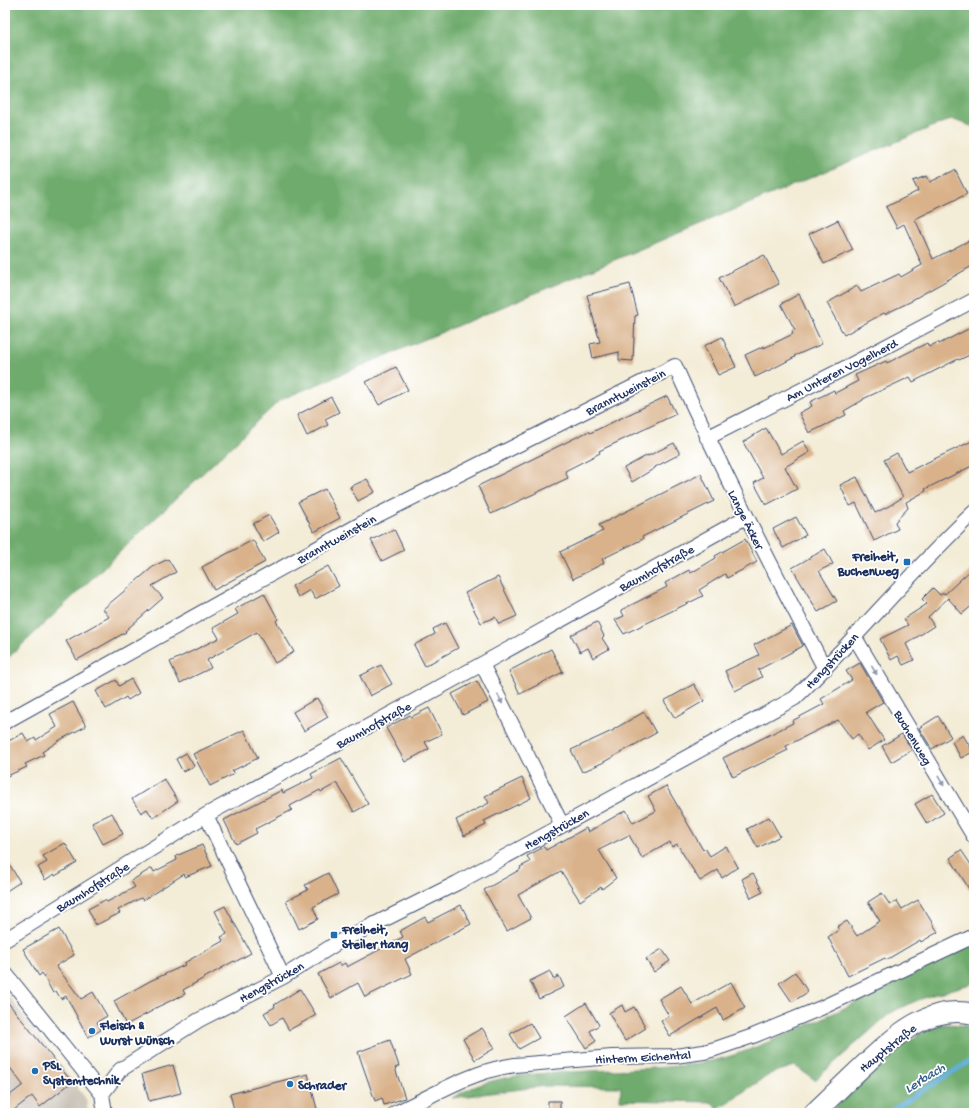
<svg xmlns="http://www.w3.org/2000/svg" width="979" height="1118" viewBox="0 0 979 1118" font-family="'Gochi Hand',sans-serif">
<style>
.industrial{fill:#cac3b8}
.forest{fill:#6eab6c;stroke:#446d65}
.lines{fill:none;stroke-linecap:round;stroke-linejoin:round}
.stream{stroke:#63b0dd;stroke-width:4.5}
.building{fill:#d9b28b}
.street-casing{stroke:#3b4b70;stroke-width:16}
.secondary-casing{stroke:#3b4b70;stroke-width:22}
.street{stroke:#fff;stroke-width:14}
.secondary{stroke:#fff;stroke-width:20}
.oneway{fill:#8d97ae}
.poi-dot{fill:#1f6fb2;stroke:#fff;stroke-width:1.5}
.labels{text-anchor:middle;stroke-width:3.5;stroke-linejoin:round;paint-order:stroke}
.street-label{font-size:13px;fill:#1b2f5e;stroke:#fff}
.poi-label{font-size:13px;font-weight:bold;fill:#1b2f5e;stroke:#fff;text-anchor:start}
.water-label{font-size:14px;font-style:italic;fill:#345c8a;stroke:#fff}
</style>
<rect width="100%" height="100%" fill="#fff"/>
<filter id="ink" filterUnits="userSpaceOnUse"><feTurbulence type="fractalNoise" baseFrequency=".025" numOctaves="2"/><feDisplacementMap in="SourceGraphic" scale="8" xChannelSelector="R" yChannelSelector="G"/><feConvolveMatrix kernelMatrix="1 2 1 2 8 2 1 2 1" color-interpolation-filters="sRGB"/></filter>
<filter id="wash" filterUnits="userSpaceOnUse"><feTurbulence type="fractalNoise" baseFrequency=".012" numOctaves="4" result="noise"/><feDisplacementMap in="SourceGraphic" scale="16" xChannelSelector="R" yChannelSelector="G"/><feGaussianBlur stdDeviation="0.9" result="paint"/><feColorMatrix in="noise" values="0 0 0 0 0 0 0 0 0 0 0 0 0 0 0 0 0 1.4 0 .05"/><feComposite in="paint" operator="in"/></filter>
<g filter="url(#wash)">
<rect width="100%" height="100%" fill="#f3ecd6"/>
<path class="industrial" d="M5 991 86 1099 88 1113H5Z"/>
<path class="forest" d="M5 5H974V127L951 119 280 400 5 661Z
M974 943V983C945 991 914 999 889 1014L815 1080 795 1066 772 1073 717 1109 711 1102 620 1100 621 1087 545 1086 452 1098C490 1075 529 1074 571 1072 619 1069 669 1070 716 1060 742 1054 768 1042 792 1032 854 1005 914 973 974 943Z
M944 1024 960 1025 974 1028V1112L971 1113H829C856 1086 907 1032 944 1024Z"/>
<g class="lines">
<path class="stream" d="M886 1113 892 1110 973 1059"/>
</g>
<g id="blocks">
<path class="building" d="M955 170 967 194 915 219 933 259 974 238V265L912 300V301L885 314 884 313 844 335 827 303 857 286 861 292 899 274 901 277 922 265 904 224 897 228 886 207 918 191 913 181 927 176 930 182Z
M838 220 853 250 824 264 809 234Z
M764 255 779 284 734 307 719 278Z
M630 284 638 315 635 316 633 361 619 360V352L593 358 590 344 600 342 587 295Z
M799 294 822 344 794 356 795 357 774 368 755 377 745 355 764 346V348L793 334 792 331 795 330 781 304Z
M974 326V353L959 360 958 359 913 382 910 377 863 399V400L844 411 846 415 809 433 799 413 812 406 810 402 834 390 835 393 858 381 855 375 886 361 887 363 927 343 929 347 938 342 939 344Z
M722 337 736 367 718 375 704 346Z
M396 367 408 390 379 405 366 382Z
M667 396 676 414 599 451 600 453 565 471 568 478 491 514 478 486 589 431 590 433Z
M331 397 339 412 325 419 328 425 307 436 297 415Z
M766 428 781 454 803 441 810 452 785 467 797 489 766 505 754 483 763 478 743 442Z
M974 440V465L925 489 926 491 906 502 908 508 895 522 898 529 874 541 856 503 850 506 840 485 857 477 875 513 889 506 903 497 884 460 897 453 907 472Z
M674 443 680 454 655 467V468L632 482 624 468 648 455V456Z
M701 474 714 501 642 537 643 539 602 559 604 563 573 579 560 552 603 531 599 525Z
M367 479 375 492 358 501 350 487Z
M325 489 340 518 314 532 298 502Z
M269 515 279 532 263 542 253 524Z
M796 517 806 535 783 548 773 529Z
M394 529 404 550 382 561 371 540Z
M745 539 757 562 727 578 725 574 699 590 703 596 624 634 615 620 624 616 621 610 667 587 665 583 689 570 691 573 716 558 715 556Z
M253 540 265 562 214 590 202 567Z
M825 549 833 564 819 571 837 601 818 612 792 568Z
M168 559 176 572 152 586 163 598 125 631 126 632 77 660 66 641 109 617 103 609 154 566Z
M328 566 339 586 315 599 310 590 298 597 292 586Z
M974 567V604L962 614 948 598 928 617 934 626 906 644 914 660 903 665 898 656 891 660 880 639 908 625 904 619 927 604 922 599 933 588 940 595 944 593 945 594Z
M498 577 517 616 499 624 495 617 481 623 465 593Z
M264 593 278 619 276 621 294 652 275 663 257 632 207 660 211 668 180 683 170 662 219 638 213 628 238 614 235 609Z
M597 622 604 636 602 638 609 649 593 658 588 648 580 652 571 635Z
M445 623 458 648 425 666 414 645 435 634 433 629Z
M792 625 803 646 758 670 762 677 735 691 725 671 759 655 754 645Z
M551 649 563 672 520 694 509 671Z
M860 663 883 702 866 712 884 740 868 750 858 734 852 739 838 720 786 746 788 750 733 777 723 758 793 723 792 721 824 704 821 699 852 680 846 671Z
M381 665 392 684 370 696 360 676Z
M131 679 139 693 128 700 126 697 106 709 96 691 116 680 119 686Z
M477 681 488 702 463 715 452 694Z
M694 684 704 701 675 718 664 701Z
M317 698 328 717 304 731 293 712Z
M73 702 86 726 60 740 42 752 44 755 25 764 27 767 5 777V743L23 733 28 742 35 738 36 740 57 727 50 714Z
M429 708 442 734 425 742 429 749 405 762 386 728 410 715 411 717Z
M644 712 656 733 602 763 582 772 571 750 614 730V729Z
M938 716 951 737 932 749 919 728Z
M244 730 258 758 232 771 234 774 210 786 193 754Z
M902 734 912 750 891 762 882 746Z
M963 735 973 752 961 758 952 742Z
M186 753 194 766 183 772 176 759Z
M341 758 368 804 354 812 337 783 321 792 320 790 290 806 292 810 255 829 257 833 236 844 224 820 282 790 283 793 313 778 311 774Z
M522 778 531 798 484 821 486 825 464 836 456 820 489 803 485 796Z
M164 779 178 801 153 818 147 809 141 813 132 799Z
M666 786 703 850 705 848 710 856 726 846 738 867 722 878 718 870 700 881 677 844 672 847 670 842 642 858 629 835 599 850 616 878 602 889 601 887 580 901 561 871 518 895 531 918 507 931 484 890 521 869 520 867 530 862 527 856 544 847 546 850 586 828 588 832 626 810 633 823 656 811 648 796Z
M932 794 944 813 927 824 915 804Z
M112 813 123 834 103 844 92 823Z
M769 817 780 836 758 848 747 829Z
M65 843 77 863 55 876 54 874 45 880 38 867 47 862 43 856Z
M202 845 212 866 185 877 184 874 143 900 141 898 118 910 120 913 96 925 88 909 105 900 107 902 135 887 131 881 152 868 154 872 177 860 176 856Z
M961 850 974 869V897L950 858Z
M5 857 20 882 5 892Z
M328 873 338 894 313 907 318 919 299 929 286 901 308 890 305 885Z
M753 873 763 892 751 898 742 879Z
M882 893 890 905 897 901 902 909 918 900 938 932 921 942 920 940 886 960 885 958 848 976 828 937 839 930 837 927 847 921 857 936 880 921 868 902Z
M461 905 471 924 405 959 412 974 365 997 358 983 331 998 318 974 339 963 340 966 345 963 347 967 403 937 400 931 425 917 428 922Z
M225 906 251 953 235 962 234 961 183 990 185 994 151 1010 152 1011 126 1025 114 1001 150 981 185 965 184 963 223 941 221 937 227 934 215 911Z
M59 929 74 955 56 966 81 999 93 992 107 1016 97 1022 101 1030 88 1037 66 996 61 999 56 991 53 993 42 973 39 976 23 949Z
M662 949 670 961 654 972 646 959Z
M550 971 553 979 559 976 564 987 539 999 530 981Z
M795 972 808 992 792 1002 779 983Z
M731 982 745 1008 723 1020 717 1008 670 1036 661 1021 669 1016 659 999 681 986 692 1004Z
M300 989 316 1015 289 1030 282 1018 271 1025 264 1013 275 1007 274 1005Z
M5 999 72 1082 40 1107 32 1096 10 1113H5V1099L23 1085 5 1061Z
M586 1003 599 1025 590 1031 596 1041 586 1048 566 1016Z
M622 1005 625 1012 634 1007 646 1028 625 1041 609 1013Z
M530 1023 539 1038 519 1049 510 1034Z
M482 1028 495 1048 475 1060 463 1039Z
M390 1040 399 1066 395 1068 405 1098 384 1105 382 1098 375 1101 358 1052Z
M173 1065 181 1093 149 1101 142 1074Z
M308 1074 318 1113H235L230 1094Z
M548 1101H560V1113H548Z"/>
</g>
</g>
<g filter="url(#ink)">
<use href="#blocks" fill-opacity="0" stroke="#3b4b70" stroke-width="1"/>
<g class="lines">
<g class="street-casing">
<path id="street" d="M707 438 845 368 974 300
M854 636 974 837
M482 664 562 825
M5 722 366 521 675 366C721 469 773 569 825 669
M206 815 283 977
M5 940 206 815 482 664 746 517
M5 973 102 1094 105 1113
M102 1094 120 1070 199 1020 283 977 337 943 457 883 795 698C857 638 911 571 974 512
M395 1113C422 1101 448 1085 476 1075 489 1070 502 1067 515 1065L612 1057 675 1056 704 1052 715 1049 753 1036 821 1008 974 936"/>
</g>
<g class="secondary-casing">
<path id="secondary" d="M814 1113C830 1098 845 1083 861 1068 892 1039 927 1003 974 1014"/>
</g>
<use href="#street" class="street"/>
<use href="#secondary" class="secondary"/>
</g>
<defs><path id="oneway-solid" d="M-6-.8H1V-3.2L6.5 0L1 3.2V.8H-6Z"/></defs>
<g class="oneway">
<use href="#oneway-solid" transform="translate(874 670) rotate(59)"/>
<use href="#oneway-solid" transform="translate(500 699) rotate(64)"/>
<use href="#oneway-solid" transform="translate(941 781) rotate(59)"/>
</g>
</g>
<g class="poi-dot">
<rect x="903" y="558" width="8" height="8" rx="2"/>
<rect x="330" y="931" width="8" height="8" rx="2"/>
<circle cx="92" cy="1031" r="4"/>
<circle cx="35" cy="1071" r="4"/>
<circle cx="290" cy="1084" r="4"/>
</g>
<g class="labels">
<g class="street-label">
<text transform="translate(841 369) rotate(-27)" y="5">Am Unteren Vogelherd</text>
<text transform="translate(625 391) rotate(-27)" y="5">Branntweinstein</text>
<text transform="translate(747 519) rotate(63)" y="5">Lange Äcker</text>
<text transform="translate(336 538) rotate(-29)" y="5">Branntweinstein</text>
<text transform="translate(656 567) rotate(-29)" y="5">Baumhofstraße</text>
<text transform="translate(831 660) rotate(-47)" y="5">Hengstrücken</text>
<text transform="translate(373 724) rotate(-29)" y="5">Baumhofstraße</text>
<text transform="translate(914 737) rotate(59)" y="5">Buchenweg</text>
<text transform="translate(556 828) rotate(-29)" y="5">Hengstrücken</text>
<text transform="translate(92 886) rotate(-32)" y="5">Baumhofstraße</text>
<text transform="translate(271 981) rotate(-29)" y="5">Hengstrücken</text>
<text transform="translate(887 1047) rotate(-39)" y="5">Hauptstraße</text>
<text transform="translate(643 1056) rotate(-3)" y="5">Hinterm Eichental</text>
</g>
<g class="poi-label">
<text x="899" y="560" text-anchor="end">Freiheit,<tspan x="899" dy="15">Buchenweg</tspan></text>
<text x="342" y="933">Freiheit,<tspan x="342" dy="15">Steiler Hang</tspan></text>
<text x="100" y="1029">Fleisch &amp;<tspan x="100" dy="15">Wurst Wünsch</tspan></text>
<text x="43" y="1069">PSL<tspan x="43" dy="15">Systemtechnik</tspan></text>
<text x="298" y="1089">Schrader</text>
</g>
<g class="water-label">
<text transform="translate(924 1077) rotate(-32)" y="5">Lerbach</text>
</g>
</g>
<rect width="979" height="1118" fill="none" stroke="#fff" stroke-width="20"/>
</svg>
